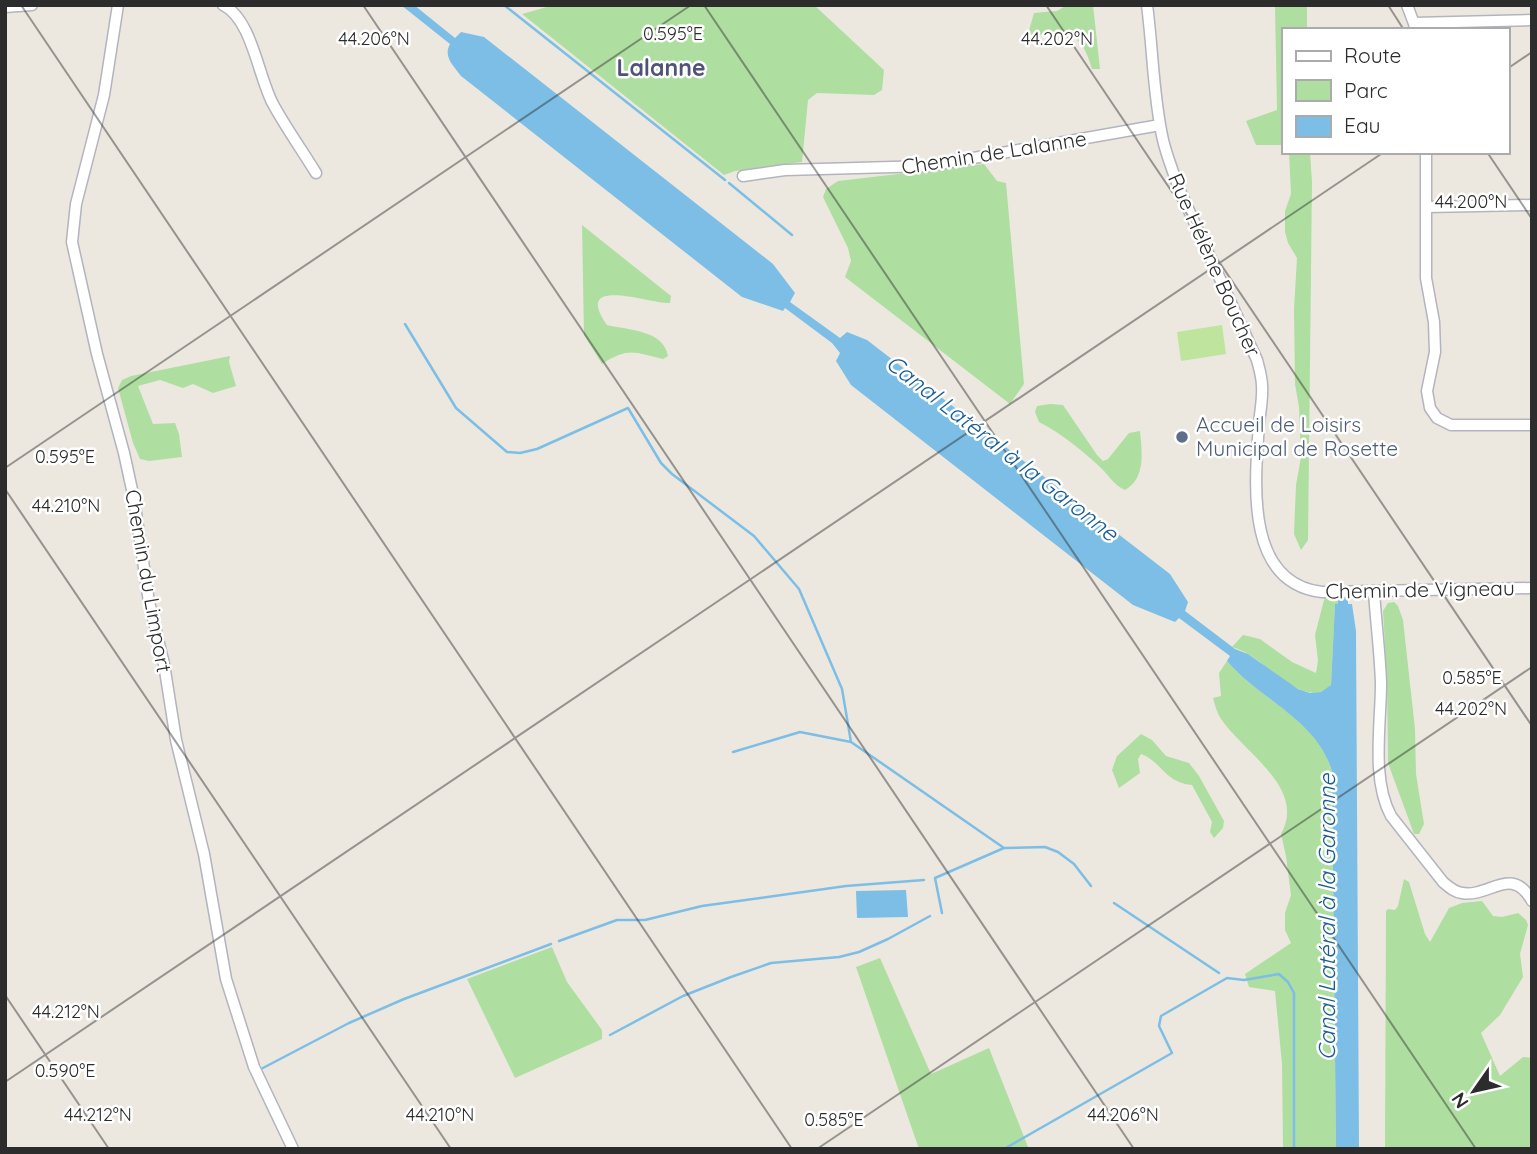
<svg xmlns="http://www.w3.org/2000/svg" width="1537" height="1154" viewBox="0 0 1537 1154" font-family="Quicksand,sans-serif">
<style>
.green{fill:#afdea1}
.pitch{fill:#bfe49e}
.water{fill:#7cbee5}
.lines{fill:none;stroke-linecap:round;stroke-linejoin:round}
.stream{stroke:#7cbee5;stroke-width:2.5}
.minor-casing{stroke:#b3b4be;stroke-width:13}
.minor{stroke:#fff;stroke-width:10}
.ticks{fill:none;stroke:#2c2c2c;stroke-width:2;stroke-opacity:0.45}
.service-dot{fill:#5c6f8a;stroke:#fff;stroke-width:2.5}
.labels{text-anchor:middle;stroke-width:5;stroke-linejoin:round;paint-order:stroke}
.street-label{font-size:21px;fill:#2c2c2c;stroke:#fff}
.service-label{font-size:21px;fill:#4e5e75;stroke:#fff;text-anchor:start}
.neighbourhood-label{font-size:23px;font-weight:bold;fill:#505379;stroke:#fff}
.water-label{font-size:23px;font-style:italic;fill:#195c93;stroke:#fff}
.ticks-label{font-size:18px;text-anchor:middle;fill:#2c2c2c;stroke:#fff;stroke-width:5;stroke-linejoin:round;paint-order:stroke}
</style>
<rect width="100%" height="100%" fill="#ece8e0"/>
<path class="green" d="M554 5H814L884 70 882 90 874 95 817 93 808 100 802 162 735 171 724 175 522 14Z
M1067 5H1093L1100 69H1092C1087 52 1081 36 1062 33 1050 32 1042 37 1028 34L1034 13 1057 11Z
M1275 5H1307V30H1283V145H1256L1246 121 1277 110Z
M1289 152H1310L1312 182 1308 540 1301 550 1294 534 1296 485 1301 457 1299 407 1295 384 1294 309 1297 258 1288 243 1285 232V211L1291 194Z
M984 164 997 181 1006 183 1024 384 1010 404 845 277 851 261 848 248 823 197 826 189 838 181Z
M582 225 671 296 670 303C651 304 571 274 607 325 628 330 664 330 668 356L663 359C634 352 628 347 602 364L584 335Z
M230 356 229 362 236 386 213 393 193 384 183 388 160 380 138 386 153 424 175 423 179 434 182 457 149 461 140 459 133 443 118 388 122 380 131 376Z
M1050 404 1063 405 1097 455 1103 461 1108 459 1129 433 1140 431C1142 452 1146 478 1125 490 1114 485 1110 477 1101 468 1083 451 1061 433 1039 422L1035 412 1037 406Z
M1325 596 1338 597V604L1335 605 1331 685C1308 711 1269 665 1248 654 1244 651 1238 649 1232 647L1243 635 1260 639 1292 662 1316 673 1318 661 1315 635Z
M1394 602 1398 606 1403 620 1415 729 1416 774 1424 824 1419 834H1414L1388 763 1387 682 1383 611 1388 603Z
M1227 661C1261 701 1316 718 1332 771L1336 1149H1283L1282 1064 1275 991 1249 987 1245 974 1291 943 1285 930V913L1291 895 1286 856 1281 834C1307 788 1243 752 1221 719 1217 713 1215 705 1213 698L1221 696 1219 673Z
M1141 734 1152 740 1166 756 1189 763 1199 776 1224 821 1223 828 1214 838 1210 832 1212 822 1192 785C1165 783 1160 760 1141 754L1138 759 1140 773 1119 788 1112 770 1117 756Z
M1404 879 1409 882 1425 934 1430 942 1449 908 1462 903 1482 901 1493 916 1502 917 1518 913 1526 920 1528 925 1520 954 1523 977 1500 1015 1481 1033 1500 1076 1523 1057 1532 1058V1149H1385L1386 911 1388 909 1395 910 1398 906Z
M552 947 567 982 602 1030V1039L515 1078 467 979Z
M880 958 931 1074 989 1048 1028 1147 1023 1149H919L856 967Z"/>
<path class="pitch" d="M1222 325 1226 354 1181 361 1177 332Z"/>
<path class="water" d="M401 5H414L455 38 461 32 484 37 773 264 795 293 790 302 840 338 847 332 867 340 1170 574 1188 602 1185 611 1235 649 1248 654 1298 689 1310 693 1321 692 1331 685 1335 604H1338V597H1348V604H1352L1356 631 1359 1149H1336L1332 771C1316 719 1260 700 1227 661L1230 656 1179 618 1175 622 1133 605 851 385 836 361 840 353 832 343 785 308 783 311 742 297 461 76C453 65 443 57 450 44Z
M906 890 908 917 857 918 856 891Z"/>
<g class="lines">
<path class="stream" d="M504 5 725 180
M729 183 792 235
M405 324 456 408 507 452 520 453 537 449 628 408 661 463 672 474 754 536 799 589 842 689 851 742 1004 848 1045 847 1058 852 1074 864 1091 886
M733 752 800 732 851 742
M1114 903 1219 973
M942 913 935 878 1004 848
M559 941 617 920H645L702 906 846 886 924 880
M610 1035 683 996 731 977 771 963 839 957 859 952 888 939 930 916
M261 1069 349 1023 404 999 551 944
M1004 1149 1172 1053 1159 1026 1161 1016 1227 978 1244 980 1279 974 1288 982 1294 993V1149"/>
<g class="minor-casing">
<path id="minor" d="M118 5 104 95 76 204 72 242 97 354 124 453 134 499 149 602 164 664 176 740 204 854 226 979 254 1067 293 1149
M223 5C252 19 258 76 273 104 286 128 302 150 316 173
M1147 5C1153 50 1153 96 1163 140 1167 157 1174 174 1180 191L1257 360C1259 368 1262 377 1262 386 1263 398 1260 412 1259 424 1255 481 1244 583 1322 592L1532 588
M1407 5 1416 29
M5 7 32 5
M1414 23 1532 20
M1426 152V278L1434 322 1435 352 1427 391 1430 408 1437 418 1451 425H1532
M743 176 785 170 928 166 1160 125
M1427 207 1532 205
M1374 592C1376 622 1380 653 1381 683 1381 725 1371 779 1391 816L1443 882C1449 887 1454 892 1462 893 1489 898 1512 864 1532 901"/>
</g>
<use href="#minor" class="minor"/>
</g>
<path class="ticks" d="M21 5 792 1149M363 5 1134 1149M704 5 1476 1149M1046 5 1532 726M1388 5 1404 30M1507 69 1532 52M1487 152 1532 219M5 468 691 5M5 489 451 1149M5 995 109 1149M5 1082 1384 152M817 1149 1532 667"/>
<circle class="service-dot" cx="1182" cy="437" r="7"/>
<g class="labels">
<g class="street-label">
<text transform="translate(994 153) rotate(-9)" y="7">Chemin de Lalanne</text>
<text transform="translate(1214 265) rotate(66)" y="7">Rue Hélène Boucher</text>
<text transform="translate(148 581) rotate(80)" y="7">Chemin du Limport</text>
<text transform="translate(1420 590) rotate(-1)" y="7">Chemin de Vigneau</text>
</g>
<g class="service-label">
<text x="1196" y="432">Accueil de Loisirs<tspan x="1196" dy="24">Municipal de Rosette</tspan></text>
</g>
<g class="neighbourhood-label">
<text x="661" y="76">Lalanne</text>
</g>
<g class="water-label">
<text transform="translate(1002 448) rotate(38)" y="8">Canal Latéral à la Garonne</text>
<text transform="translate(1327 917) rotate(-90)" y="8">Canal Latéral à la Garonne</text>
</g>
</g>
<g class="ticks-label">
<text x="673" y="40">0.595°E</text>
<text x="374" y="45">44.206°N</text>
<text x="1057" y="45">44.202°N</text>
<text x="1471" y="208">44.200°N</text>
<text x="65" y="463">0.595°E</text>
<text x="66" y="512">44.210°N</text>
<text x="1472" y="684">0.585°E</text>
<text x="1471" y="715">44.202°N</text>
<text x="66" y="1018">44.212°N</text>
<text x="65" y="1077">0.590°E</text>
<text x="98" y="1121">44.212°N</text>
<text x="440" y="1121">44.210°N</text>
<text x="1123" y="1121">44.206°N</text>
<text x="834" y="1126">0.585°E</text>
</g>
<rect width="1537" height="1154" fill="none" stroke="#2c2c2c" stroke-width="14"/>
<rect x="1282" y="28" width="228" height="126" fill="#ffffff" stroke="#ababab" stroke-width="2"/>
<rect x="1296" y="51" width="35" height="10" fill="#ffffff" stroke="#ababab" stroke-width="2"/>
<text x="1344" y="63" font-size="21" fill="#2c2c2c">Route</text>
<rect x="1296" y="80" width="35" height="21" fill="#afdea1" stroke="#ababab" stroke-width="2"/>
<text x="1344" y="98" font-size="21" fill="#2c2c2c">Parc</text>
<rect x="1296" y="116" width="35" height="21" fill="#7cbee5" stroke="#ababab" stroke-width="2"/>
<text x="1344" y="133" font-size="21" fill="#2c2c2c">Eau</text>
<g transform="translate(1474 1091) rotate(236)" stroke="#ffffff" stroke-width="5" paint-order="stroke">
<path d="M0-5L12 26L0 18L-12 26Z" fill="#2c2c2c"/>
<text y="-10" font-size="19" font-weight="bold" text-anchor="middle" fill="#2c2c2c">N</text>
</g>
</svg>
